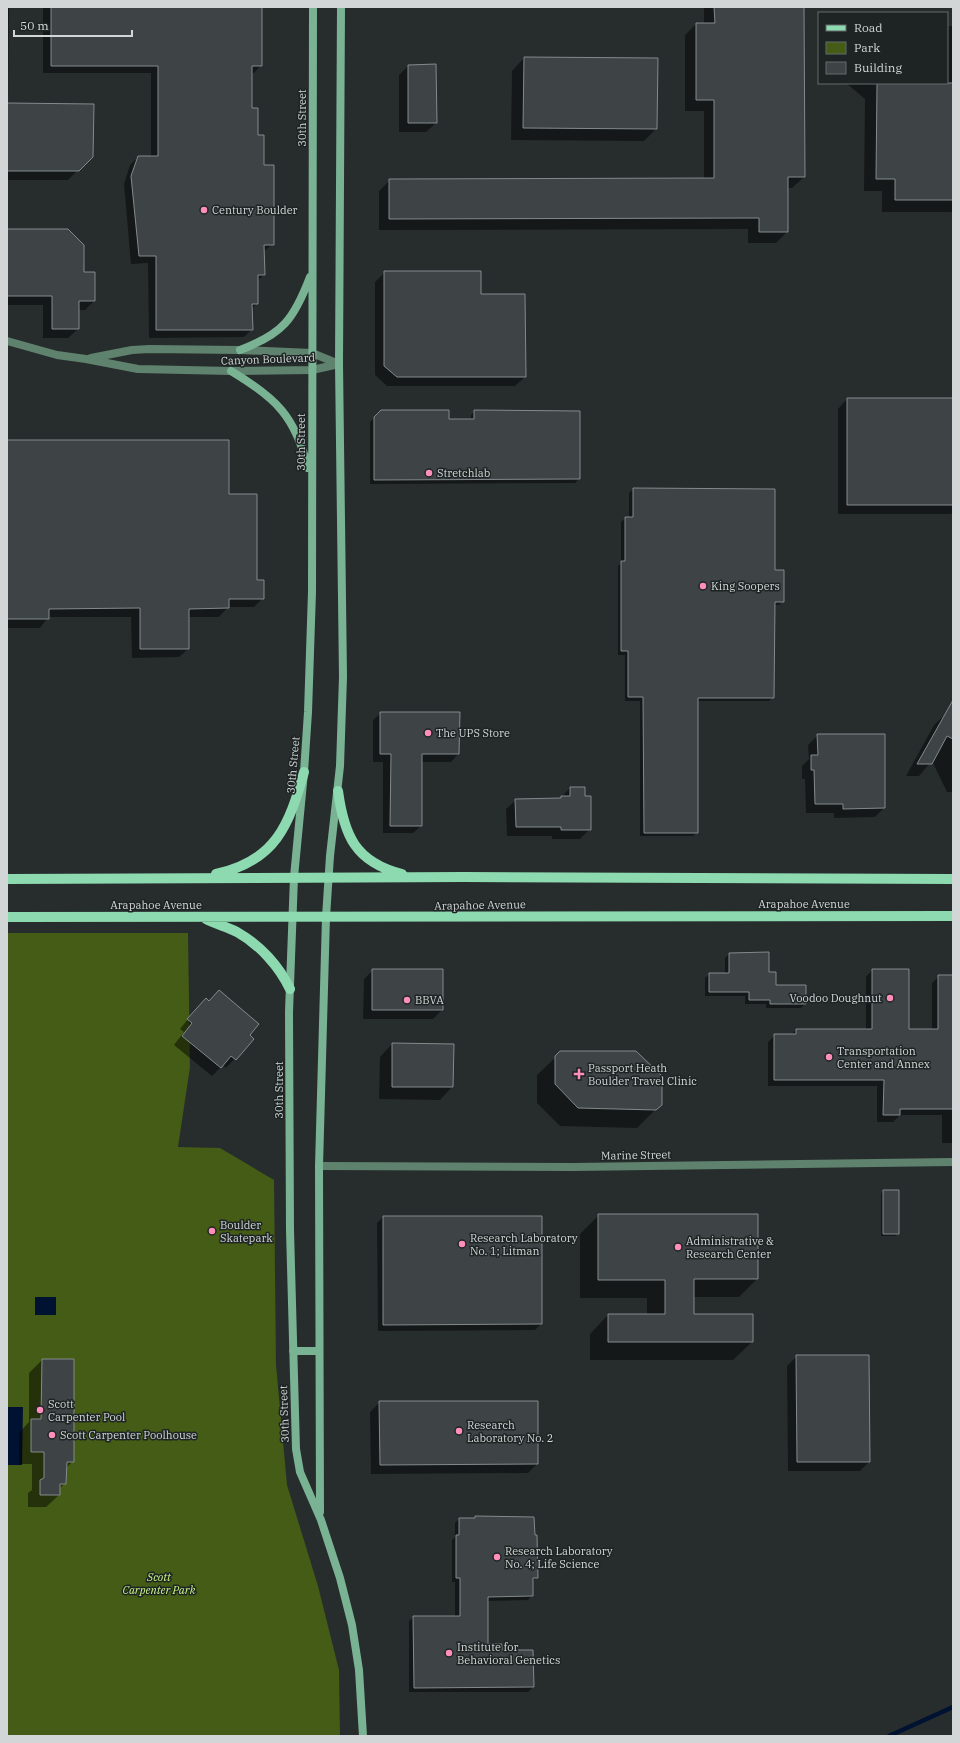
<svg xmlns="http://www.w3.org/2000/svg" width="960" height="1743" viewBox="0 0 960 1743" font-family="'IBM Plex Serif',serif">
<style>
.green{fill:#445c15}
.water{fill:#001231}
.shadow{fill:#0007}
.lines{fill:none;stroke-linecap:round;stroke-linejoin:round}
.stream{stroke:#001231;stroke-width:4.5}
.building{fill:#3e4446;stroke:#838a8d}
.tertiary{stroke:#5f826e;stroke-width:8}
.secondary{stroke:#79b393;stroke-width:8}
.primary{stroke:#8ddab0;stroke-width:10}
.poi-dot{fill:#ff8ebb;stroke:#1d2423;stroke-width:1.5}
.labels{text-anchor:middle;stroke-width:3;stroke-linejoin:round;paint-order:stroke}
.street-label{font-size:11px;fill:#d2d6d6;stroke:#1d2423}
.poi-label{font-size:11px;fill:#d2d6d6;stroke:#1d2423;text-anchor:start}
.park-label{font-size:11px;font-style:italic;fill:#cbf689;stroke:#1d2423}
</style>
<rect width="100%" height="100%" fill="#272d2d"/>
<path class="green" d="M7 933H188L190 1067 178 1147 220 1148 274 1180 276 1365 287 1485 318 1586 339 1670 340 1736H7Z"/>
<path class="water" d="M35 1297H56V1315H35Z
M7 1407H23L22 1465H7Z"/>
<path class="shadow" d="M7 7H9L8 104 92 156 68 180H7Z
M43 7H261V65L254 73H251V109L263 166 273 244 263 252 264 275 257 281V303L252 309V329L244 337 149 338 148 263 131 264 124 184 130 165 138 157H151V73H43Z
M704 7H803L804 177 792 188H787V232L776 243H748V229L379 230V191L390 180 704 179V111H685V35L696 24H704Z
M947 26H953V210L951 212H882V191H864L865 99 846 83H947Z
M524 58 656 129 644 141 511 140 512 71Z
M408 66 436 123 426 132H399V75Z
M7 230 83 273H94V301L85 310H78V329L68 338H43V305H7Z
M385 272 480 295 525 377 515 386H387L375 375V282Z
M847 399H953V512L951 514H838V409Z
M381 411 448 420H471V415L475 411 579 479 575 483 370 484V422Z
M7 441 228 495 263 598 254 607H228L219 617H188V649L179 657 132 658 131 617H48L40 628H7Z
M633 489 774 571 783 601 779 605H774L773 697 769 701H697V832L693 836H640V701H625V655H618V566L621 563V522L625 518H629V493Z
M381 713 458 754 451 762H421V826L413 833H383V762H373V720Z
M947 713H953V792H947L932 761 919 776H906L934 725Z
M818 735 884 808 875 817 834 818V813H806L805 779H802V766L809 759 808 745Z
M570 788 584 797 590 829 580 839H552V836H507L506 809 516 800 559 799Z
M729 954 768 973 775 986 805 1004 801 1008H766V1004H745V996H705V978L710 974H725V958Z
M373 970 442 1010 433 1019H363L364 979Z
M872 970 908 1030H932V983L939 976H953V1143H942V1115H900L893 1122H877V1086H768V1042L775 1035H791L796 1030H866V977Z
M209 1002 253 1039 226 1068 223 1065 212 1076 174 1045 184 1032 180 1029 197 1008Z
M392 1044 452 1087 440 1100 379 1099 380 1057Z
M556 1057 661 1104 637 1128 560 1126 537 1103V1075Z
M884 1191 898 1234 895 1236H881V1193Z
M599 1215H757V1279L739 1297H693V1315L752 1342 733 1360H590V1334L608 1315H647V1298H580V1234Z
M383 1217H541V1324L535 1330 378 1331 377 1223Z
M797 1356 869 1462 860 1471H788L787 1366Z
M42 1360H73V1461L65 1469V1483L59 1489V1495L46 1507H28V1493L32 1490V1464H19V1433L29 1422V1373Z
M380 1402H537V1464L528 1473 371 1474 370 1412Z
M476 1517 537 1577 532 1582V1595L528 1600 487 1601V1645L501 1652 532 1651 533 1687 528 1692H409V1621L414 1617H455V1582H452V1540L455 1537V1523L459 1519H474Z"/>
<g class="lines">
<path class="stream" d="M889 1736 953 1707"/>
</g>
<path class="building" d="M51 7H262V66H252V108H258V135H264V165H274V245H264L265 275H258V304H252L253 330H156V256H139L131 176 138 156H158V66H51Z
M714 7H804L805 177H788V232H759V218L389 219V179L714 178V100H696V23H715Z
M524 57 658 58 657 129 523 128Z
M436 64 437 123H408V65Z
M877 83H953V200H895V179H876Z
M7 103 94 104 93 157 79 171H7Z
M7 229H68L84 245V272H95V301H79V329H52V296H7Z
M384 271H481V294H525L526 377H397L384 366Z
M847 398H953V505H847Z
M381 410H449V419H474V410L580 411V479L374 480V417Z
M7 440H229V494H257V580H264V599H229V608L189 609V649H140V608L49 609V619H7Z
M633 488 775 489V570H784V602H775L774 698H698V833H644L643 697H628V651H621V561H625V517H633Z
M953 700V739L947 736 932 764H917Z
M380 712H460L459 754H422V826H390L391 754H380Z
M817 734H885V808L843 809V804H815L814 770H811V755H818Z
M570 787H585V796H591V830H561V827H516L515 799 561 798V796H570Z
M769 952V972H776V985H806V1004H770V1000H749V992H709V973H729V953Z
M372 969H443V1010H372Z
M872 969H909V1029H938V975H953V1109H900V1115H883L884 1080H774V1034H796V1029H872Z
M219 990 259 1024 250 1035 254 1039 243 1052 236 1060 231 1056 221 1068 182 1036 192 1023 187 1019 206 998 209 1001Z
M392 1043 454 1044 453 1087H392Z
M560 1051H636L662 1076V1105L656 1110 578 1108 555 1084V1056Z
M883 1190H899V1234H883Z
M598 1214H758V1279H694V1314H753V1342H608V1314H665V1280H598Z
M383 1216H542V1324L383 1325Z
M796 1355H869L870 1462H797Z
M42 1359H74V1462H67L66 1484H60V1495H40V1480L44 1478V1452H31V1419H41Z
M379 1401H538V1464L380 1465Z
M475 1516 534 1517 535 1535H537L538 1578H533V1596L488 1597V1644H502V1650H533L534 1687 414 1688 413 1616H460V1578H456V1535H459V1518H475Z"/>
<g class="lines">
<path class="tertiary" d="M7 341 57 355 86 359 138 369 231 371 312 370 339 364
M91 358 132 350 149 349 240 350 312 353 339 364
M319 1166 573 1167 953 1162"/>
<path class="secondary" d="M313 7 312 592 308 712 304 772 294 877 289 1012 290 1230 296 1449 300 1472 321 1520 340 1578 352 1625 359 1670 363 1736
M240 350C283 334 294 319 310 277
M231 371C276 398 295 416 308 468
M293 1351H319
M320 1512 319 1166 326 917 330 856 340 766 343 677 339 364 341 7"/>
<path class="primary" d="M338 791C344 835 355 862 402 874
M216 874C276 861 289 825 304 772
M7 879 464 877 953 879
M7 917 953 916
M206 919C216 924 227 927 237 932 260 945 279 966 290 989"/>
</g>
<g class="poi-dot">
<circle cx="204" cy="210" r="4"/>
<circle cx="429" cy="473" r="4"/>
<circle cx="703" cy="586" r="4"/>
<circle cx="428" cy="733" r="4"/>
<circle cx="890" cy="998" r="4"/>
<circle cx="407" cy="1000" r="4"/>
<circle cx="829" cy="1057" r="4"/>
<path d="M577 1068h4v4h4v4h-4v4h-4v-4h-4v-4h4z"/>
<circle cx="212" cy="1231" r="4"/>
<circle cx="462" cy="1244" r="4"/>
<circle cx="678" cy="1247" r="4"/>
<circle cx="40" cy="1410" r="4"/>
<circle cx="459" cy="1431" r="4"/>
<circle cx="52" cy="1435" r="4"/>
<circle cx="497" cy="1557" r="4"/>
<circle cx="449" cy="1653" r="4"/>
</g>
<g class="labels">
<g class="street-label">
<text transform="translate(302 118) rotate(-90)" y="4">30th Street</text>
<text transform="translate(268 359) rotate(-2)" y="4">Canyon Boulevard</text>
<text transform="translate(301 442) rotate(-90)" y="4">30th Street</text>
<text transform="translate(293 765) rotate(-85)" y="4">30th Street</text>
<text x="804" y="908">Arapahoe Avenue</text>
<text x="156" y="909">Arapahoe Avenue</text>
<text transform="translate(480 905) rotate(-1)" y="4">Arapahoe Avenue</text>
<text transform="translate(279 1090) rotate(-90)" y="4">30th Street</text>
<text transform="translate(636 1155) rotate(-1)" y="4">Marine Street</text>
<text transform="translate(284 1414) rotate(-92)" y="4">30th Street</text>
</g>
<g class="poi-label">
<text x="212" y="214">Century Boulder</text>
<text x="437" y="477">Stretchlab</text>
<text x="711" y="590">King Soopers</text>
<text x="436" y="737">The UPS Store</text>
<text x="882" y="1002" text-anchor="end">Voodoo Doughnut</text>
<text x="415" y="1004">BBVA</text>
<text x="837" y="1055">Transportation<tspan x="837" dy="13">Center and Annex</tspan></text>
<text x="588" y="1072">Passport Heath<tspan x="588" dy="13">Boulder Travel Clinic</tspan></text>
<text x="220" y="1229">Boulder<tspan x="220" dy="13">Skatepark</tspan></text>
<text x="470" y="1242">Research Laboratory<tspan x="470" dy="13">No. 1; Litman</tspan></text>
<text x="686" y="1245">Administrative &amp;<tspan x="686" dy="13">Research Center</tspan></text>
<text x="48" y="1408">Scott<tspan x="48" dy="13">Carpenter Pool</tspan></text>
<text x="467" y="1429">Research<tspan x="467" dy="13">Laboratory No. 2</tspan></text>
<text x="60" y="1439">Scott Carpenter Poolhouse</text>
<text x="505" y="1555">Research Laboratory<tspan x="505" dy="13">No. 4; Life Science</tspan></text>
<text x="457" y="1651">Institute for<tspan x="457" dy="13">Behavioral Genetics</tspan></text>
</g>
<g class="park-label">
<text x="159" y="1581">Scott<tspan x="159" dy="13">Carpenter Park</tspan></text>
</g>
</g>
<rect width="960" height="1743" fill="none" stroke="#d2d6d6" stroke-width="16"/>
<rect x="818" y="12" width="130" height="72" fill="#1d2423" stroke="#656b6b"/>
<rect x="826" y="25" width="20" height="6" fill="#8ddab0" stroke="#656b6b"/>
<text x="854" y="32" font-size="12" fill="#d2d6d6">Road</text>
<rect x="826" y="42" width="20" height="12" fill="#445c15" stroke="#656b6b"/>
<text x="854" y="52" font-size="12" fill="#d2d6d6">Park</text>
<rect x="826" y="62" width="20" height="12" fill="#3e4446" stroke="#656b6b"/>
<text x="854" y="72" font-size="12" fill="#d2d6d6">Building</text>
<path d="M14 30v6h118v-6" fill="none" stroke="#d2d6d6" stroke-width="2"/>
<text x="20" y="30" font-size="12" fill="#d2d6d6" stroke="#1d2423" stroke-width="3" paint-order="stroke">50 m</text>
</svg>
